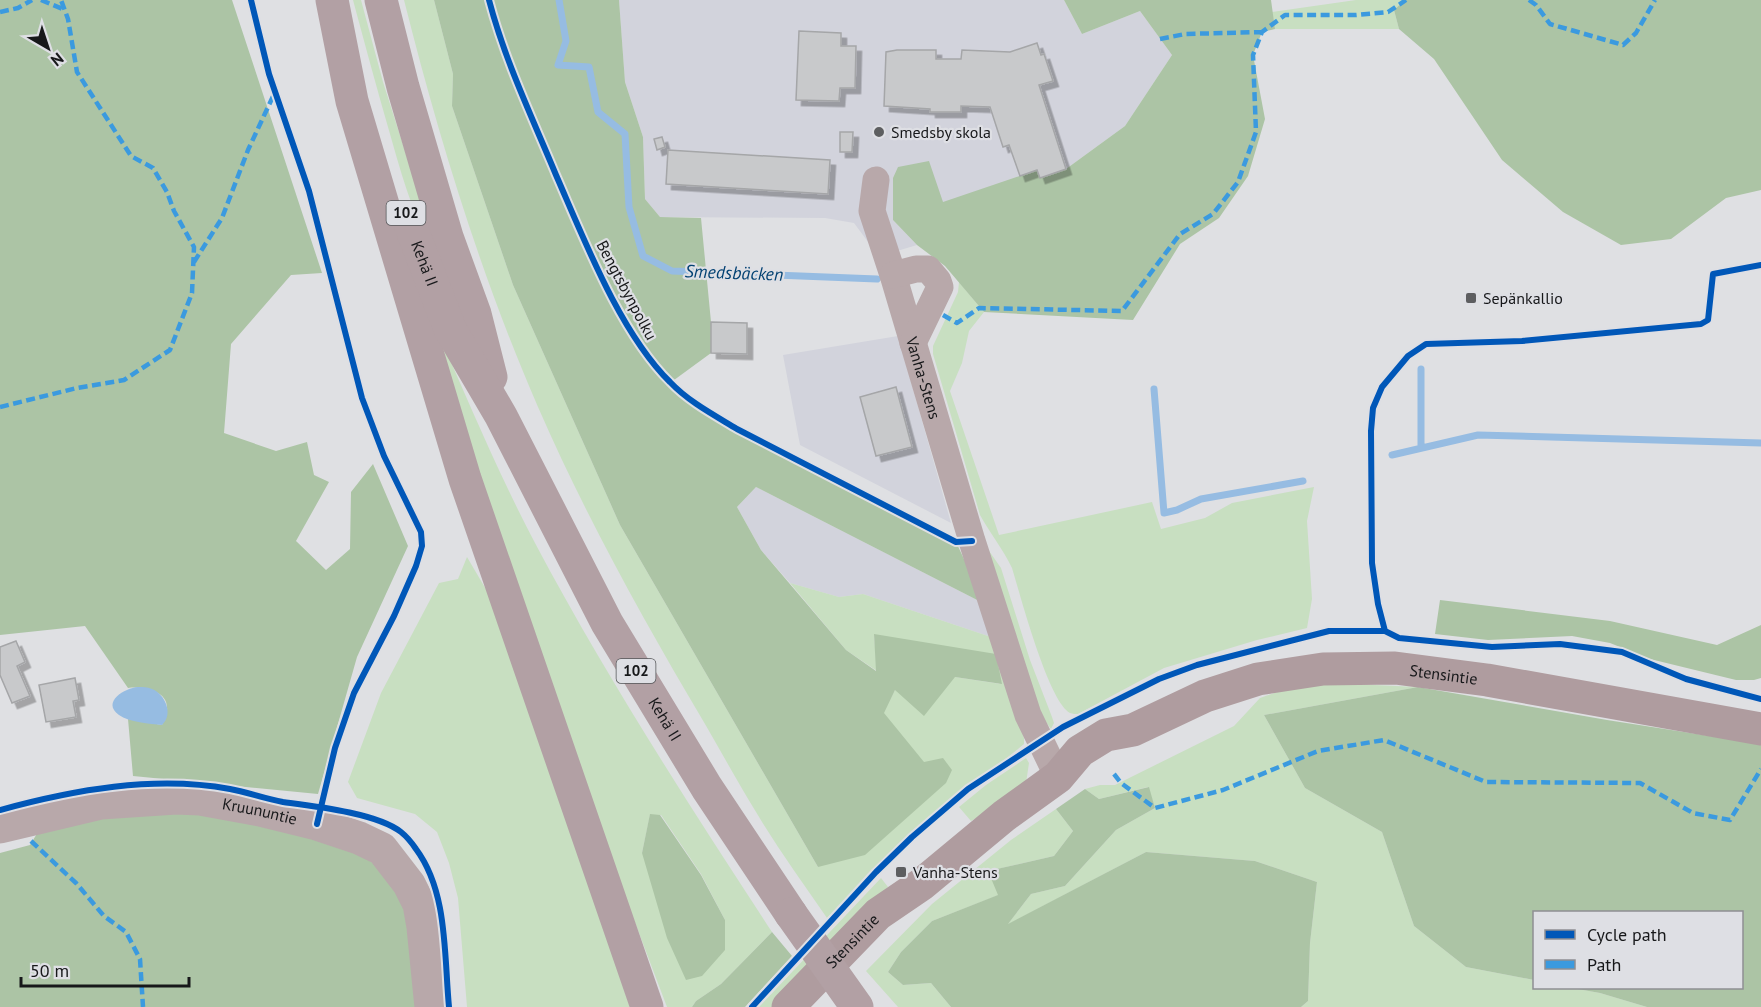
<svg xmlns="http://www.w3.org/2000/svg" width="1761" height="1007" viewBox="0 0 1761 1007" font-family="'PT Sans',sans-serif">
<style>
.built{fill:#d2d3dc}
.green{fill:#c8dfc1;fill-rule:evenodd}
.forest{fill:#acc4a5}
.water{fill:#96bce2}
.lines{fill:none;stroke-linecap:round;stroke-linejoin:round}
.stream{stroke:#96bce2;stroke-width:7}
.building{fill:#c8c9cb;stroke:#a5a6a8;stroke-width:1.5;filter:url(#shadow)}
.minor{stroke:#b8a8aa;stroke-width:27}
.tertiary{stroke:#b8a8aa;stroke-width:33}
.secondary{stroke:#af9c9f;stroke-width:33}
.trunk{stroke:#b2a0a4;stroke-width:33}
.trunk-bridge{stroke:#b2a0a4;stroke-width:33}
.quiet{stroke:#3b9adf;stroke-width:4.5;stroke-dasharray:9 4.5;stroke-linecap:butt}
.cycleway-casing{stroke:#dedfe4;stroke-width:10}
.cycleway{stroke:#0057b8;stroke-width:6}
.poi-dot{fill:#5d5e60;stroke:#dedfe4;stroke-width:2}
.labels{text-anchor:middle;stroke-width:4.5;stroke-linejoin:round;paint-order:stroke}
.shield{fill:#dedfe4;stroke:#535457;stroke-width:1.5}
.shield-label{font-size:15px;font-weight:bold;fill:#17181a}
.poi-label{font-size:16px;fill:#17181a;stroke:#dedfe4;text-anchor:start}
.street-label{font-size:16px;fill:#17181a;stroke:#dedfe4}
.water-label{font-size:18px;font-style:italic;fill:#024172;stroke:#dedfe4}
</style>
<defs>
<filter id="shadow"><feDropShadow dx="5.5" dy="5.5" stdDeviation="0" flood-color="#0004"/></filter>
</defs>
<rect width="100%" height="100%" fill="#dfe0e3"/>
<path class="built" d="M619 0H1064L1082 34 1140 11 1172 55 1125 126 1066 169 1040 178 1037 171 893 220 917 245 887 254 874 250 854 223 825 218 660 217 645 199 643 137 625 82Z
M898 336 951 523 800 445 783 355Z
M756 487 985 604 994 638 863 594 839 597 790 583 761 550 737 507Z"/>
<path class="green" d="M353 0H361L383 82 439 258C414 221 402 176 390 134 377 89 365 45 353 0Z
M404 0H434L453 74 452 106 513 285 620 525 818 867 924 763 883 713 895 690 955 677 1001 684 874 635 877 671 846 650 790 583 839 597 863 594 994 638 1024 738V744C1002 763 977 778 954 796 908 833 868 875 827 918 803 883 778 849 756 812 738 783 722 753 705 724 644 621 586 517 538 407 481 276 439 139 404 0Z
M1356 0H1405L1394 10 1399 29H1275L1272 12Z
M959 282 984 312 969 331 962 363 950 391 999 535 1152 502 1161 529 1205 518 1232 503 1314 487 1307 521 1312 599 1307 628 1257 640 1164 668 1078 714C1075 714 1073 714 1070 713 1048 701 1020 594 1012 568 1003 549 990 533 980 515L933 354V346L958 292Z
M433 327 436 328C468 400 498 473 535 543 606 677 689 805 772 932L721 984 696 1001 692 1007H667L578 772 542 668ZM650 815H661L701 874 725 920 642 853Z
M987 548 1001 568 1030 660 1052 717 1054 723 1051 729 1038 711Z
M467 557 494 603 630 1007H467L458 898 449 863 437 832 415 814 357 798 348 782 381 693 439 583 458 579Z
M1352 684 1418 687 1264 715 1305 788 1382 832 1414 926 1466 967 1534 980V988H1572L1600 993 1647 1007H1301L1308 1001 1310 943 1317 882 1255 861 1146 852 1007 925 1031 894 1065 886 1116 830 1155 808 1148 787 1099 799 1085 789 1100 785H1115L1234 726 1260 698 1297 685Z
M1026 758 1029 763 1026 783 1004 802 971 821 959 807 986 785Z
M1056 809 1073 831 1054 856 989 871 999 895 932 921 901 952 888 972 903 985 931 983 951 1007H898L866 971 932 904 1011 840Z
M881 878 888 887 775 1007H759Z"/>
<path class="forest" d="M0 0H232L322 273 291 275 231 344 224 433 276 451 307 442 314 475 329 482 296 541 326 570 350 549 351 492 373 464 408 546 357 657 318 794 133 776 128 719 162 725C164 720 166 715 167 710 169 690 142 686 128 688L85 626 0 635Z
M434 0H619L625 82 643 137 645 199 660 217 701 218 711 322V353L670 383 703 409 738 429 956 542 985 604 756 487 737 507 761 550 846 650 876 671 874 634 996 654 1002 684 955 677 924 716 895 690 884 713 924 762 943 758 952 770 946 783 865 855 818 867 620 525 513 285 452 106 453 74Z
M1064 0H1271L1275 29 1262 32 1253 55 1265 119 1248 176 1219 218 1180 244 1133 320 984 312 945 266 917 245 893 220V178L898 167 929 161 943 202 1037 170 1040 178 1066 169 1125 126 1172 55 1140 11 1082 34Z
M1405 0H1761V190L1726 198 1671 239 1621 245 1563 212 1502 160 1434 59 1399 29 1394 10Z
M1440 600 1610 621 1717 645 1761 625V678L1754 680H1736L1650 659 1610 643 1572 636 1488 640 1435 634Z
M1418 687 1607 720 1761 744V1007H1647L1600 993 1572 988H1742V912H1534V980L1466 967 1414 926 1382 832 1305 788 1264 715Z
M1149 787 1155 808 1116 830 1065 886 1031 894 1008 924 1146 852 1255 861 1317 882 1310 943 1308 1001 1301 1007H951L931 983 903 985 888 972 901 952 932 921 998 895 988 871 1054 856 1073 831 1056 809 1085 789 1099 799Z
M182 807 347 845 399 881 421 1007H0V853L30 845 38 832 68 823Z
M650 814 660 815 701 875 725 920V950L702 976 686 980 667 938 642 853Z
M772 932 792 956 745 1007H692L696 1001 721 984Z"/>
<path class="water" d="M138 687C143 687 147 687 152 689 165 694 174 714 162 725 150 724 129 722 119 715 101 702 125 688 138 687Z"/>
<g class="lines">
<path class="stream" d="M559 0 566 41 558 65 589 67 598 112 625 134 629 207 643 256 672 271 877 279
M1154 389 1164 513 1177 510 1201 499 1303 481
M1421 448V369
M1392 455 1478 435 1761 443"/>
</g>
<path class="building" d="M799 31 841 33V46H856L855 88H840L839 101 796 100Z
M1037 43 1041 55 1044 54 1053 81 1039 85 1066 169 1040 178 1037 170 1020 176 1009 145 1003 147 990 107 961 106V112H930V109L884 106 886 52 897 50H936V59H961L962 50 1010 52Z
M840 132H853L852 152H840Z
M662 137 665 147 657 150 654 139Z
M668 150 830 160 828 194 666 184Z
M711 322 747 323V354L711 353Z
M896 387 912 447 876 456 860 397Z
M16 641 25 662 17 666 30 696 12 703 0 675V647Z
M75 678 79 700 73 701 76 717 46 722 39 685Z"/>
<g class="lines">
<g class="minor">
<path id="s1" d="M876 180 872 211 893 275 972 541 1028 715 1058 777"/>
<path d="M893 275 916 269H928L938 281 940 287 913 343"/>
</g>
<path class="tertiary" id="s2" d="M0 827 101 803 176 798 200 799 260 810 317 824 359 838 382 849 409 884 419 904 423 927 431 1007"/>
<path class="secondary" id="s3" d="M788 1007 878 914 922 884 1004 816 1058 777 1080 751 1106 735 1133 730 1205 696 1258 679 1323 669 1395 668 1487 680 1761 729"/>
<g class="trunk">
<path d="M332 0 352 101 465 479 647 1007"/>
<path d="M381 0 403 87 447 237 475 314 491 377"/>
<path id="s4" d="M411 227 450 329 501 416 607 623 707 788 791 914"/>
</g>
<path class="trunk-bridge" d="M791 914 857 1007"/>
<path class="quiet" d="M41 0 65 10
M1529 0 1536 5 1550 24 1623 45 1636 33 1655 0
M0 12 18 8 32 0
M1160 39 1185 34 1262 32
M194 262 222 218 248 150 275 92
M943 315 957 323 979 308 1122 311 1180 234 1213 214 1238 182 1256 132 1253 55 1262 32 1285 15H1356L1388 12 1406 0
M0 407 77 388 124 380 170 350 192 293 194 247 174 211 167 192 153 168 131 156 77 72 68 19 61 0
M1114 774 1121 783 1155 808 1223 790 1318 751 1384 740 1486 782 1640 783 1693 813 1730 820 1761 769
M31 841 76 883 104 916 126 932 140 959 143 1007"/>
<g class="cycleway-casing">
<path id="cycleway" d="M251 0 269 74 309 191 362 398 384 456 421 532 422 546 416 566 394 616 354 693 335 748 317 824
M489 0C505 61 532 117 556 175 584 239 620 333 670 382 689 402 714 415 737 429L956 542 972 541
M1385 631 1378 604 1372 563 1371 431 1373 408 1382 387 1408 356 1426 344 1522 341 1701 324 1708 320 1713 274 1761 265
M0 810C73 790 154 775 230 789 247 792 265 799 283 802 313 806 377 813 401 832 406 836 412 843 416 849 448 892 444 955 449 1007
M752 1007 876 872 912 837 968 789 1063 727 1159 679 1197 665 1329 631H1385L1399 638 1492 647 1560 644 1622 652 1686 679 1761 699"/>
</g>
<use href="#cycleway" class="cycleway"/>
</g>
<g class="poi-dot">
<circle cx="879" cy="132" r="6"/>
<rect x="1465" y="292" width="12" height="12" rx="3"/>
<rect x="895" y="866" width="12" height="12" rx="3"/>
</g>
<g class="labels">
<g class="shield">
<rect x="386.5" y="201" width="39" height="24" rx="4.5"/>
<rect x="616.5" y="659" width="39" height="24" rx="4.5"/>
</g>
<g class="shield-label">
<text x="406" y="218">102</text>
<text x="636" y="676">102</text>
</g>
<g class="poi-label">
<text x="891" y="138">Smedsby skola</text>
<text x="1483" y="304">Sepänkallio</text>
<text x="913" y="878">Vanha-Stens</text>
</g>
<g class="street-label">
<text dy="6" stroke="none"><textPath href="#s4" startOffset="39">Kehä II</textPath></text>
<text transform="translate(627 290) rotate(62)" y="6">Bengtsbynpolku</text>
<text dy="6" stroke="none"><textPath href="#s1" startOffset="206">Vanha-Stens</textPath></text>
<text dy="6" stroke="none"><textPath href="#s3" startOffset="770">Stensintie</textPath></text>
<text dy="6" stroke="none"><textPath href="#s4" startOffset="555">Kehä II</textPath></text>
<text dy="6" stroke="none"><textPath href="#s2" startOffset="264">Kruununtie</textPath></text>
<text dy="6" stroke="none"><textPath href="#s3" startOffset="92">Stensintie</textPath></text>
</g>
<g class="water-label">
<text transform="translate(734 273) rotate(2)" y="6">Smedsbäcken</text>
</g>
</g>
<rect x="1533" y="911" width="210" height="78" fill="#dedfe4" stroke="#8e8f93" stroke-width="1.5"/>
<rect x="1545" y="930" width="30" height="9" fill="#0057b8" stroke="#8e8f93" stroke-width="1.5"/>
<text x="1587" y="941" font-size="18" fill="#17181a">Cycle path</text>
<rect x="1545" y="960" width="30" height="9" fill="#3b9adf" stroke="#8e8f93" stroke-width="1.5"/>
<text x="1587" y="971" font-size="18" fill="#17181a">Path</text>
<g transform="translate(48 48) rotate(141)" stroke="#dedfe4" stroke-width="4.5" paint-order="stroke">
<path d="M0-4.5L10 22L0 15L-10 22Z" fill="#17181a"/>
<text y="-9" font-size="16" font-weight="bold" text-anchor="middle" fill="#17181a">N</text>
</g>
<path d="M21 977v9h168v-9" fill="none" stroke="#17181a" stroke-width="3"/>
<text x="30" y="977" font-size="18" fill="#17181a" stroke="#dedfe4" stroke-width="4.5" paint-order="stroke">50 m</text>
</svg>
